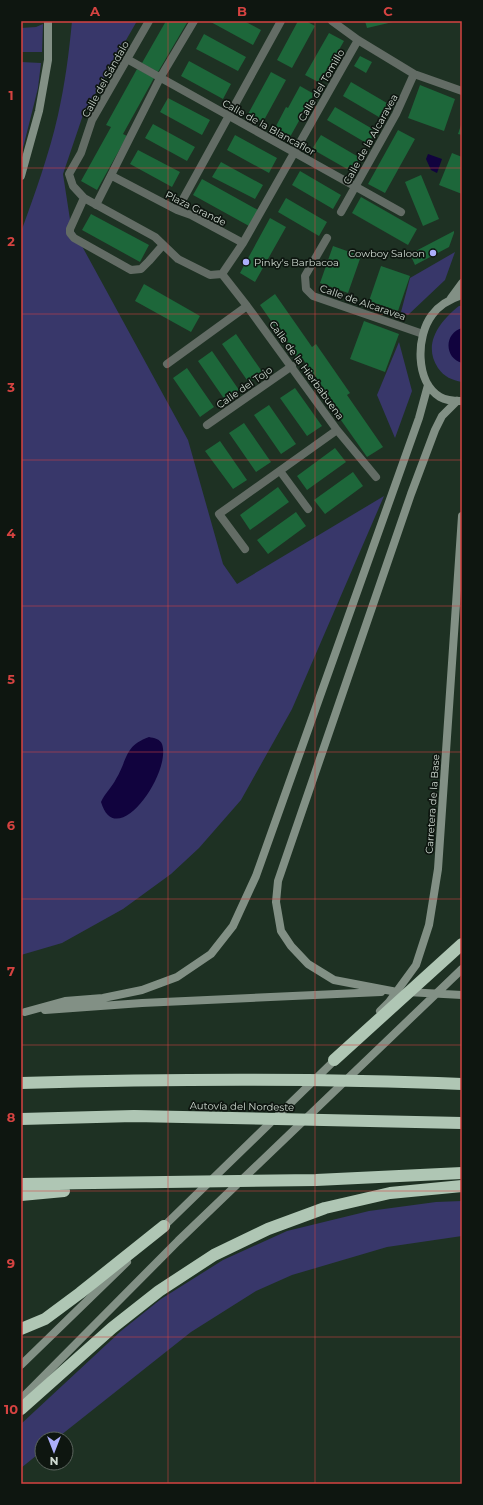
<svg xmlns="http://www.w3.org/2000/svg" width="483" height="1505" viewBox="0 0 483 1505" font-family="Montserrat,sans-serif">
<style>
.green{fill:#38376a}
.water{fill:#11033e}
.building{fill:#1d673a}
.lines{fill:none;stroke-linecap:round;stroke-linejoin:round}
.street{stroke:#636c65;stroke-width:8}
.secondary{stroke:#829085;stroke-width:8}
.highway{stroke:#afc6b4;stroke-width:12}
.grid{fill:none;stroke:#d54341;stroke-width:1;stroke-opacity:0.55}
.poi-dot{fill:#acaffb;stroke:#0e1610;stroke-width:1.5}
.labels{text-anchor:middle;stroke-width:3.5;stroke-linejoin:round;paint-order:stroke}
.street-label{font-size:10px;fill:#cfdad1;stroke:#0e1610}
.poi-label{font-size:10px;fill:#cfdad1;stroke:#0e1610;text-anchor:end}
.neatline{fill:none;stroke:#d54341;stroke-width:1.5}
.grid-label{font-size:13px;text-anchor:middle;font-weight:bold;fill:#d54341}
</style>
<rect width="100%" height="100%" fill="#1e3123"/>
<path class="green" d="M72 21H137L83 115 63 174 71 226 188 440 223 564 237 584 384 496 292 709 241 800 199 848 171 874 123 909 62 943 21 955V232C35 193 49 155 58 115 65 84 69 53 72 21Z
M43 24 42 52H21V28L36 27Z
M21 62 41 63 38 88 22 152 21 151Z
M455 252 445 280 408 315 401 312 410 278Z
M459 306H462V382C452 380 444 377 438 368 422 344 440 321 459 306Z
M399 342 412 391 395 438 377 395Z
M462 1201V1236L387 1247 292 1275 256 1291 191 1332 56 1439H42V1451L21 1468V1424L121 1331 161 1299 223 1260 287 1231 369 1211 436 1202Z"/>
<path class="water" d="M428 154 442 159 437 173 431 170 426 159Z
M462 328V363C444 358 444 333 462 328Z
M149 737C154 738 160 739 162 744 172 773 116 853 101 802 105 793 112 787 116 779 128 759 124 746 149 737Z"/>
<path class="building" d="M166 21H188L158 72 142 63Z
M209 21H244L261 30 253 45Z
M298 21H306L315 26 292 68 277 60Z
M365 21H393V22L367 28Z
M329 33 344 41 320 83 305 75Z
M204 34 246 57 238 71 196 49Z
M360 56 372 62 366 73 354 66Z
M189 61 231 84 223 99 181 76Z
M137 69 154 78 123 134 127 136 97 190 81 181 111 127 106 125Z
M271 72 286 80 263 122 248 114Z
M351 82 392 106 384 120 343 96Z
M420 85 455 99 444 131 408 118Z
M300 86 314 94 290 137 275 128 286 107 288 108Z
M168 98 210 120 202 135 160 112Z
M335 107 376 131 368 144 327 120Z
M462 122V135L458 134Z
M153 124 195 147 187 161 145 138Z
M398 130 415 139 385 193 368 184Z
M235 135 277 158 269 173 227 150Z
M321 135 362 159 354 173 312 149Z
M138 150 180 172 172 187 130 164Z
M452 153 462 157V194L439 185Z
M221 162 263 185 255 199 212 177Z
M300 171 341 195 333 209 292 185Z
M421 175 439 219 423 226 405 182Z
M202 179 258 210 249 226 193 195Z
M361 197 417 229 408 245 352 213Z
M286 198 327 222 319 236 278 212Z
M91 214 149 245 140 262 82 230Z
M270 218 286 227 255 282 240 273Z
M454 231V233L449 247 415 265 410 254Z
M333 246 361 256 348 293 320 283Z
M381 266 410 276 398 311 369 301Z
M144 284 200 316 191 332 135 301Z
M275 294 312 347 316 344 350 393 347 395 383 447 367 457 331 406 334 403 300 355 296 357 260 305Z
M364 321 399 334 385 372 350 359Z
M236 334 263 373 249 383 222 344Z
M212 351 239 390 225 400 198 361Z
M187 368 214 407 200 417 173 378Z
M295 388 322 426 307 436 280 398Z
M269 405 296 444 281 454 254 415Z
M244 423 271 462 256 472 229 433Z
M220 441 247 480 233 489 205 451Z
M335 448 346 462 307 490 297 476Z
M353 472 363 486 325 514 314 500Z
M278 487 289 502 250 530 240 515Z
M296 512 306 526 268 554 257 540Z"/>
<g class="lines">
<path class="street" d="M149 21 92 120 81 153 69 174 73 186 84 198 155 237 178 259 210 275 222 274 243 243 358 40
M332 21 358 40 414 74 462 91
M127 59 401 212
M112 176 177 210 191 215 243 243
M84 198 70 229V233L74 238 131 270 141 269 149 261 163 245
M96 205 160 78 194 21
M177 210 281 21
M341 212 396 114 414 74
M327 238 305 276 306 289 313 296 423 334
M222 274 247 306 337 430 376 477
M167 364 247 306
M207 425 292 366
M280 471 308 509
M245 549 219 514 337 430"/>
<path class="secondary" d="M21 176 39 111 48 60V21
M451 298 462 283
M461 401C455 401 445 400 440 397 415 382 416 336 432 315 439 305 450 299 462 295
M397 992 334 980 308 964 291 946 281 931 276 902 278 881 411 494 435 430 442 416 457 401
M407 992 462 995
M45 1010 142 1003 381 992
M380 1011 389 1002 416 965 429 925 438 869 462 516
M25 1012 65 1001 103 998 142 990 177 977 211 954 233 926 256 876 419 418 428 385
M162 1228 337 1058
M21 1365 127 1262
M21 1399 178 1241 462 969"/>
<path class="highway" d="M334 1060 462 944
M21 1083C168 1079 315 1078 462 1084
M21 1119 134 1116 462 1123
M21 1184 316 1180 462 1173
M21 1195 64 1191
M21 1329 45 1319 80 1293 164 1226
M21 1409 112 1328 159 1291 214 1255 268 1229 325 1208 390 1193 462 1186"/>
</g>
<path class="grid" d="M168 21V1484M315 21V1484M21 168H462M21 314H462M21 460H462M21 606H462M21 752H462M21 899H462M21 1045H462M21 1191H462M21 1337H462"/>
<g class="poi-dot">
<circle cx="433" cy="253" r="4"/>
<circle cx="246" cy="262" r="4"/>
</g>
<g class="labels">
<g class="street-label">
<text transform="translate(105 79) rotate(-61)" y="4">Calle del Sándalo</text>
<text transform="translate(321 85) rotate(-60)" y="4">Calle del Tomillo</text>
<text transform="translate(269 127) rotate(29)" y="4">Calle de la Blancaflor</text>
<text transform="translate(370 139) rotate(-61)" y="4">Calle de la Alcaravea</text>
<text transform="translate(196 208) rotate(26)" y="4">Plaza Grande</text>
<text transform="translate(363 302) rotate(19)" y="4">Calle de Alcaravea</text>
<text transform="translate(307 370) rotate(54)" y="4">Calle de la Hierbabuena</text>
<text transform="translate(244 387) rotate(-35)" y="4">Calle del Tojo</text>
<text transform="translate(432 804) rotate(-86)" y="4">Carretera de la Base</text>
<text transform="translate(242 1106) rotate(1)" y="4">Autovía del Nordeste</text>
</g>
<g class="poi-label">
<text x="425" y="257">Cowboy Saloon</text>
<text x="254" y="266" text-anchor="start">Pinky's Barbacoa</text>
</g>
</g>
<rect width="483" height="1505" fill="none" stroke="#0e1610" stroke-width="44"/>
<g transform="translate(54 1451) rotate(180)"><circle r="19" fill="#0e1610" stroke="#5b645d"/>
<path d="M0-3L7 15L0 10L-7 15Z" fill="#acaffb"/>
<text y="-6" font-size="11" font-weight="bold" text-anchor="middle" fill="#cfdad1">N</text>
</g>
<rect x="22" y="22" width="439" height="1461" class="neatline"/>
<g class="grid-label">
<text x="95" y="16">A</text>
<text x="242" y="16">B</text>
<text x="388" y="16">C</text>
<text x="11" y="100">1</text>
<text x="11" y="246">2</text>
<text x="11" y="392">3</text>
<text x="11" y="538">4</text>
<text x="11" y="684">5</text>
<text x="11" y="830">6</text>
<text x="11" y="976">7</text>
<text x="11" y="1122">8</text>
<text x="11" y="1268">9</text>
<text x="11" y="1414">10</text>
</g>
</svg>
